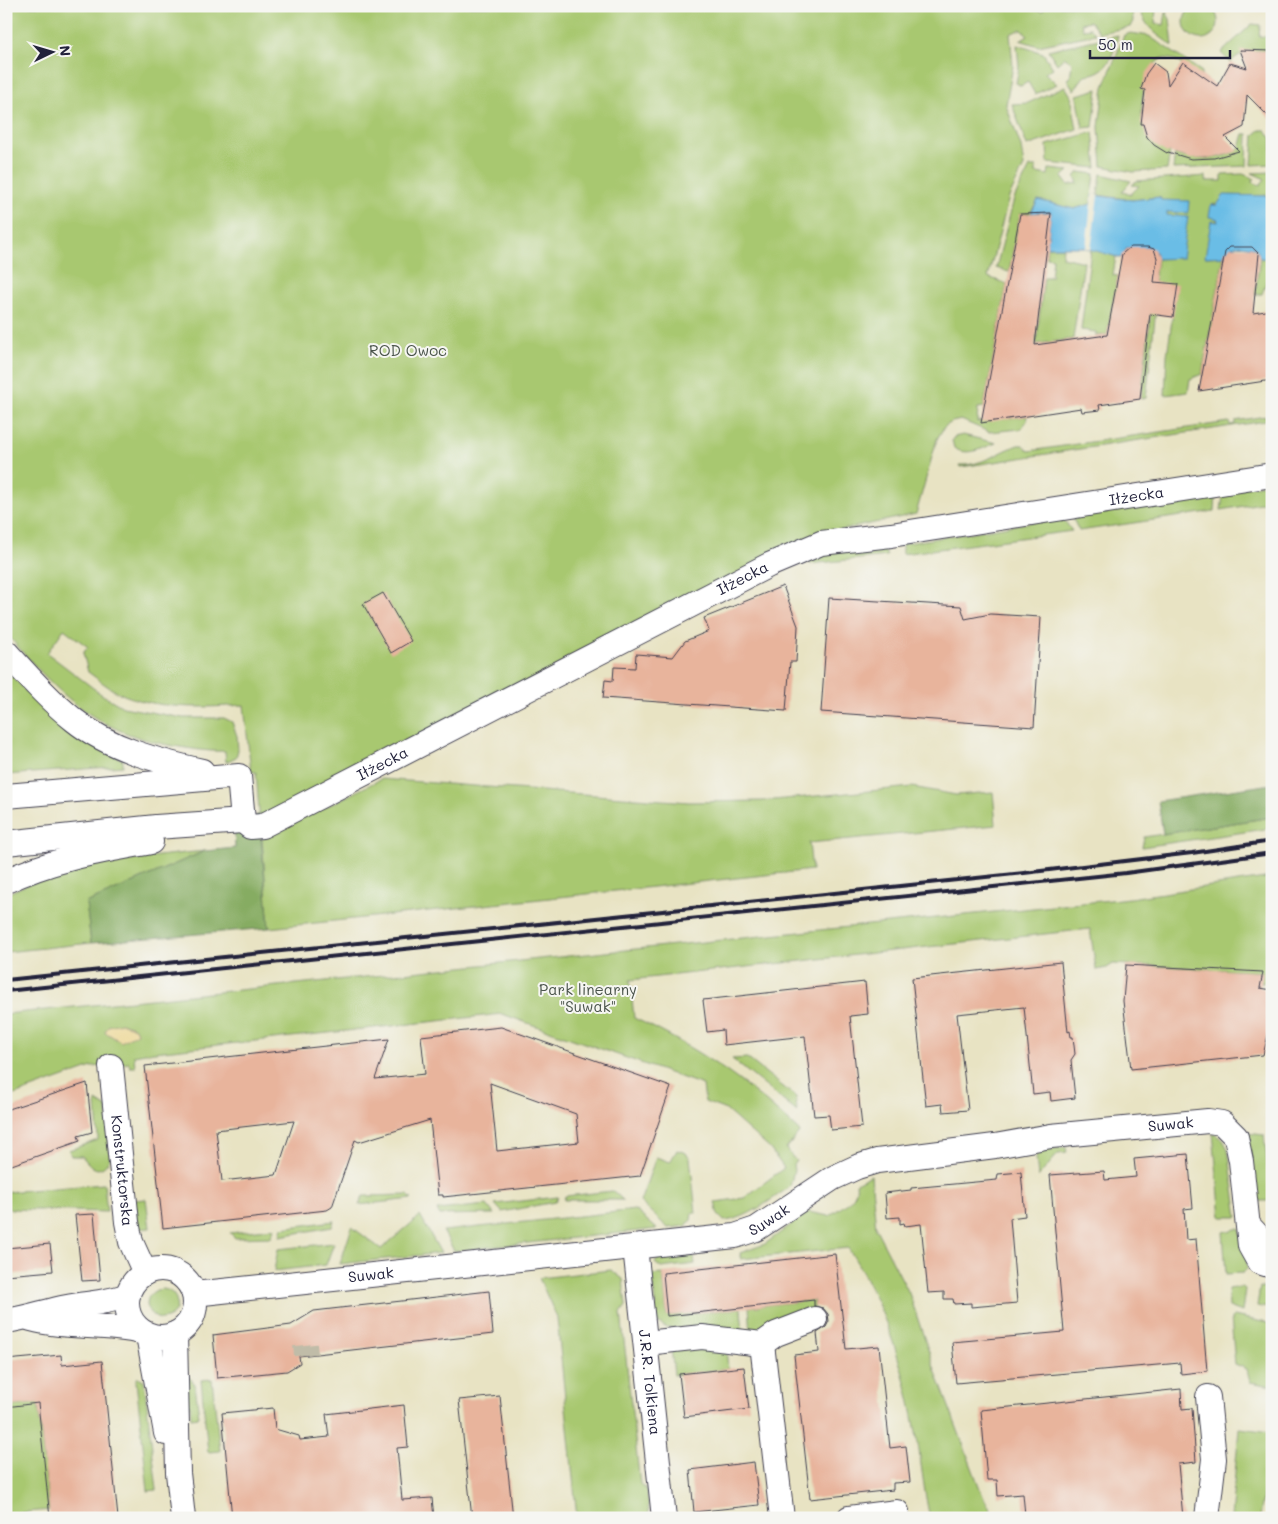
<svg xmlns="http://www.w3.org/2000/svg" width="1278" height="1524" viewBox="0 0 1278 1524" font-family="Mali,sans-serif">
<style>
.green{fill:#a8c870;stroke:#657556}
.forest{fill:#86ac62;stroke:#54674e}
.sand{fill:#eeda9e;stroke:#887e6c}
.water{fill:#6bbde6;stroke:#467090}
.pier{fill:#e8e3c3}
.building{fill:#e8b49c;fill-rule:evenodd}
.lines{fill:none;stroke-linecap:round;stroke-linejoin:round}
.minor-tunnel{stroke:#c0bca8;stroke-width:24;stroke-dasharray:24 12;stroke-linecap:butt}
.minor-casing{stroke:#403f4f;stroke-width:26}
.minor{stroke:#fff;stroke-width:24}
.rail{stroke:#22223b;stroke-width:4}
.labels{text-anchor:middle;stroke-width:4;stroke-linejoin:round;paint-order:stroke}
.park-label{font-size:15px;fill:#4a544b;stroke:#f6f6f2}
.street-label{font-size:15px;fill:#22223b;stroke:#f6f6f2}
</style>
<rect width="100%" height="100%" fill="#f6f6f2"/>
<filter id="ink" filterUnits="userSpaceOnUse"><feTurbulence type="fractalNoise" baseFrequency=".02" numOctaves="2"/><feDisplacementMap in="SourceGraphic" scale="10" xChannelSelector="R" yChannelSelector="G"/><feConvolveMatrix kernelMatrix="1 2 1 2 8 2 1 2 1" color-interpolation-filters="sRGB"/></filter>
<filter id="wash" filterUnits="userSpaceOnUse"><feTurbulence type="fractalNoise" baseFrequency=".0096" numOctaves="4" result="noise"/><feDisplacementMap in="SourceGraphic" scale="20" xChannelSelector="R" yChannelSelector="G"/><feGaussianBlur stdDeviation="1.12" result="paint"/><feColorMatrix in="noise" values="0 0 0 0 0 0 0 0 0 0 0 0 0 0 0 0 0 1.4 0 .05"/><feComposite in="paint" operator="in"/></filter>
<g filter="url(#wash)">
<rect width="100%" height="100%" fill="#e8e3c3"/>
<path class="green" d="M1184 22a17 17 0 1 1 34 0a17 17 0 1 1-34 0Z
M6 6H1032V9L1043 11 1044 6H1132L1133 21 1130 27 1100 33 1090 21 1081 23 1083 29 1090 28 1096 34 1038 46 1020 40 1028 35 1021 29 1010 34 1013 66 1006 105 1021 147 1024 166 1009 197 988 277 1007 284 984 407 978 408 977 422 1027 416V421L1021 429 989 432 961 420 952 422 944 427 937 439 916 514 809 537 260 823 256 772H251L244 705C204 708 155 710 117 692 107 687 98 679 88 672L83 653 88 647 64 629 47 653 101 694 123 707 183 718H224L232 722 237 736 238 750 236 757 226 762 225 751C206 752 187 748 168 745 91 730 56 691 6 633Z
M1139 6H1156L1155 24 1164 25 1166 12 1170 19 1173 46C1156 34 1144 27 1139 6Z
M1252 24 1260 25 1259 36 1269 37 1272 27 1271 52C1258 48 1235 53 1231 63L1221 53Z
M1131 33 1149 36 1202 72 1201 78 1175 60 1163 58C1144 65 1137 114 1145 130 1148 137 1161 146 1170 152L1167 170 1133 172 1102 166 1099 127 1104 87 1124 35Z
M1118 35C1113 56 1109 73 1085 75L1074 90 1067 79 1070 78 1072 63 1065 57 1057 64 1048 50Z
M1017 45 1043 53 1053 68 1045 73 1057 84 1035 94 1028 82 1021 86 1016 83 1019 67Z
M1065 86 1071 96 1077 129 1027 146 1012 104 1028 103Z
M1098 89 1093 127 1083 128 1077 95Z
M1260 130H1266L1272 139V164L1252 165 1254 135Z
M1093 132 1097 168 1048 163 1047 145Z
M1244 134H1248L1247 166 1173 169 1175 154C1192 162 1226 160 1240 148Z
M1030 167H1036V173L1048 175 1049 169 1069 171 1062 177 1068 185 1078 183 1075 177 1079 172 1095 174 1091 204 1074 209 1038 200 1030 213 1020 214 1009 272 996 268 1014 199Z
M1272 172V196L1266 195 1211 205 1218 223 1212 221 1206 257 1224 256 1202 374 1190 379 1188 392 1165 395 1167 355 1177 285 1159 283 1146 398 1141 399 1157 259 1182 257 1160 197 1132 200 1098 195 1101 174 1131 181 1122 192 1131 194 1139 186 1132 185 1136 181 1206 176V181H1222V175L1243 174 1255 179 1252 182 1260 185 1265 179 1252 173Z
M1047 247H1063L1062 257 1084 262 1073 339 1036 344 1044 277H1051L1053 258 1046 257Z
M1091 249 1116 256 1113 275 1118 276 1107 335 1096 336V332L1081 330Z
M1260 258 1272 259V266L1262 294H1255Z
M1272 415V420L961 467 960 465C981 466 999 452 1018 445H1023L1029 451 1229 422 1230 425 1235 424V421Z
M963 435 996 443C983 448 967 457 954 448L952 440 954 437Z
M1272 483V501L1221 510 1224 490Z
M1216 492 1215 511 1079 531 1072 517Z
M1062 517 1072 531 902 554V544Z
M883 547 887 556 810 564 811 553Z
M6 670 47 713 70 733 123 760V766L6 775Z
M381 779 689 802 763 801 912 787 956 795 993 792 996 825 809 843 812 870 269 928 262 839Z
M1272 817V828L1142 847 1144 837Z
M205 851 86 903 91 943 6 952V894C68 864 138 858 205 851Z
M1272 877V984L1261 982 1263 972 1113 964 1107 968 1096 970 1090 929 630 980 634 1018C696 1047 750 1084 800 1132L786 1149 796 1161 793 1165 794 1170 790 1187C771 1199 748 1219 724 1221L718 1215 715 1202 744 1198 784 1168 770 1149 726 1110 705 1102 703 1085 502 1014 145 1053 134 1055 135 1067H130L129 1063 92 1067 6 1098V1014L1130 898Z
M747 1058 796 1097 797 1112 732 1059Z
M96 1101 107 1108 110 1159C99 1177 91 1167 82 1156H71L69 1150 98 1140Z
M1213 1133 1223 1140 1228 1149 1238 1217H1221Z
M1246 1133 1264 1135 1272 1201H1256Z
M1066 1147 1067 1153 1058 1154 1038 1177 1036 1157 1038 1151Z
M677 1150 686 1153 690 1158 696 1213H692L691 1220 686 1226 668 1228 640 1202 656 1157 670 1162Z
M871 1175 876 1229 909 1293 935 1370 982 1494 992 1513H1002V1518H930C923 1488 921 1457 915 1427 904 1366 882 1300 848 1248L741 1259 740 1253 765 1244 808 1212 829 1216C842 1206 859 1200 856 1183Z
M104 1184 107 1212 6 1209V1192Z
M613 1191 623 1200H564L565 1196Z
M408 1195 412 1199 359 1205 363 1196Z
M558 1197 555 1202 502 1212 495 1204Z
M146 1199 150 1228 137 1229 135 1200Z
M487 1205 494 1214 440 1215 437 1210Z
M635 1210 657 1229 454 1251 443 1231Z
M420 1216 441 1253 340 1264 352 1227 381 1249Z
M334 1221 332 1227 280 1236 282 1228Z
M275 1228 271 1237 235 1238 230 1233Z
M1240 1228 1248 1268 1243 1273 1226 1274 1223 1232Z
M334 1243 326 1265 274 1271 278 1249Z
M670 1256 694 1257 695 1264 661 1268 655 1263 658 1258Z
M611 1270 623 1279 626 1306 621 1313 640 1484 647 1490 649 1513 646 1518H577L557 1318 539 1278Z
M663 1274 667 1316 741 1308 743 1333 667 1328 657 1322 652 1275Z
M1243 1287 1245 1289 1242 1312 1229 1307 1228 1289Z
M1260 1287 1272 1289V1309L1257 1306Z
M147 1304a15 15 0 1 1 30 0a15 15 0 1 1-30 0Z
M813 1300 815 1313 761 1335 751 1334 749 1307Z
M1234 1316 1272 1324V1386L1250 1382 1247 1369 1235 1364 1231 1318Z
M726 1347 728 1369 674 1375 671 1348Z
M138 1377 144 1380 157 1490 148 1491 136 1381Z
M189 1377 195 1384 199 1417 191 1418 190 1405H183L182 1378Z
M212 1379 220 1451 208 1452 201 1380Z
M38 1403 49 1510 7 1514 6 1407Z
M1239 1428 1272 1432 1260 1518H1231Z"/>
<path class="forest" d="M1272 784V817L1163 834 1158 801Z
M259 814 269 928 91 943 86 903 205 851 235 848 234 828Z"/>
<path class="sand" d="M121 1023 135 1028 137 1033 121 1042 105 1032 108 1026Z"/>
<path class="water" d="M1092 195 1132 200 1160 197 1161 200 1189 201 1188 213 1167 212V215L1188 217 1182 258 1157 259 1155 251 1148 247 1127 248 1121 258 1082 247H1047L1051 212 1031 213 1038 200 1074 209 1091 204Z
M1224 195 1272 196V259L1260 258 1257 250C1248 243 1227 243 1224 256L1205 257 1211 221 1218 222V219L1209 217 1211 205H1217Z"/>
<path class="pier" d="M1092 195H1098L1091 249 1086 248Z"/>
<g id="blocks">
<path class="building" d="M1240 50 1272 51V120L1247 95 1244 127 1225 137 1239 151 1214 158 1191 159 1168 152 1167 153 1154 145 1147 137 1143 124H1141L1145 90 1141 89 1146 74 1154 63 1166 72 1168 85 1183 62 1217 86 1230 63 1247 68Z
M1051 213 1035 345 1107 335 1122 254 1130 247H1148L1154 249 1157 258 1154 282 1178 284 1173 317 1150 314 1140 399 1099 405 1100 410 1082 412 1081 408 981 423 1020 214Z
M1230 247H1252L1259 254 1253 313 1272 310V380L1199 391 1225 252Z
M783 586 798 626 796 662H790L786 711 603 698 605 680 613 681 614 667 635 668 636 654 673 657 685 641 709 631 704 618Z
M383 593 411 641 391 653 363 604Z
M829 598 961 606 965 619 990 614 1041 617 1034 727 821 712Z
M1061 962 1068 1032 1070 1031 1071 1037H1073L1075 1054 1071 1060 1075 1098 1051 1101 1050 1092 1033 1094 1024 1007 957 1014 968 1110 943 1112 942 1104 926 1106 912 978Z
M1126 965 1263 972 1260 988 1272 990V1019L1263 1055 1131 1069 1123 1001Z
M865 982 868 1014 850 1016 862 1127 831 1130 829 1115 814 1116 805 1036 724 1045 723 1030 707 1032 703 1000Z
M501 1027 671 1087 640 1176 443 1197V1195H438L430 1120 359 1142 355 1140 332 1207 327 1210 163 1228 145 1066 389 1039 375 1079 425 1074 421 1036ZM490 1083 576 1114 579 1142 497 1151ZM294 1121 276 1175 222 1181 216 1130Z
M87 1083 92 1132 78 1136 80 1141 6 1167V1110Z
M1188 1154 1193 1208 1184 1209 1186 1240 1196 1239 1207 1371 1181 1374 1180 1363 956 1383 952 1342 1064 1332 1050 1175 1104 1171 1105 1180 1136 1177 1134 1159Z
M1021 1172 1025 1216 1010 1218 1017 1303 971 1307V1303L954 1304 953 1299H944V1292L928 1293 921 1224 905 1226 904 1223 900 1224V1217L887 1218 885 1193 911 1190V1188L997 1180 998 1174Z
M94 1214 100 1280 82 1281 75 1215Z
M50 1244 53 1271 6 1275V1248Z
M835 1254 846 1349 879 1346 890 1448 906 1446 910 1482 893 1483V1490L810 1499 794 1355 819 1352 817 1333 826 1327 829 1321 828 1314 823 1308 814 1306V1300L667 1316 663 1273Z
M489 1291 493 1334 299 1356 300 1363 287 1371 217 1378 213 1335 291 1325 314 1311Z
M61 1355 62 1365 102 1361 118 1518H50L38 1403 6 1407V1360Z
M744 1367 749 1409 684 1417 679 1374Z
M1181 1389 1182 1409 1192 1408 1196 1462 1178 1464 1183 1518H1034L1033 1515H1025L1023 1494 998 1496 997 1480H987L981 1410Z
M500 1396 513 1518H472L459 1400Z
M404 1405 408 1447 397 1448 402 1500 432 1498 434 1518H232L222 1413 273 1408 275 1429 299 1436 300 1440 329 1437 326 1414Z
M754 1462 759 1505 694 1512 690 1470Z"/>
</g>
</g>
<g filter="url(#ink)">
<use href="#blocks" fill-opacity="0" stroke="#403f4f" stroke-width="1"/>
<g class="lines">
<path class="minor-tunnel" d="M305 1345 306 1355"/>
<g class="minor-casing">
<g id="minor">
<path d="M6 652C28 676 49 700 74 720 110 749 158 761 202 771"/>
<path id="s1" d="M6 796 239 776 243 821 250 827 262 826 769 565 821 543 891 535 1272 475"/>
<path d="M6 843 156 827 243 821"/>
<path d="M6 881C56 858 98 852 151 842"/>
<path id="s2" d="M111 1066 127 1222 131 1242 145 1273"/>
<path d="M1250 1227 1263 1241 1272 1246"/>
<path id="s3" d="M635 1247 664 1518"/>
<circle cx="161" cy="1303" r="34"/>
<path id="s4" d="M194 1294 735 1236 756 1229 833 1178 857 1167 877 1161 995 1146 1051 1136 1208 1121 1222 1123 1236 1137 1241 1161 1250 1246 1259 1262 1272 1266"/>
<path d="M31 1319C68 1329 105 1323 141 1332"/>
<path d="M6 1321C27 1318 46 1311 67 1307 88 1303 108 1303 128 1295"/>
<path d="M175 1334 178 1473 183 1518"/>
<path d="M148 1335 166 1433"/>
<path d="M646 1343 702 1337 762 1344 776 1334 815 1319"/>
<path d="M762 1344 782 1518"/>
<path d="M849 1518 897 1512"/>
<path d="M1207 1518 1214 1459 1208 1397"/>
</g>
</g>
<use href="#minor" class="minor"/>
<path class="rail" d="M6 980 1024 873 1192 853 1272 841
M6 991 1126 873 1272 853"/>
</g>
</g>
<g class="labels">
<g class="park-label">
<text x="408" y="356">ROD Owoc</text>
<text x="588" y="995">Park linearny<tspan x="588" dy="17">"Suwak"</tspan></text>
</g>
<g class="street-label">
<text dy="5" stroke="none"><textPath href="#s1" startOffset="1246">Iłżecka</textPath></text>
<text dy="5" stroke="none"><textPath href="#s1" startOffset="841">Iłżecka</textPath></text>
<text dy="5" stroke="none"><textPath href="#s1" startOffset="436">Iłżecka</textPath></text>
<text dy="5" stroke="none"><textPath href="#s4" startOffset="1002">Suwak</textPath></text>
<text dy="5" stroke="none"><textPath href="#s2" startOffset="105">Konstruktorska</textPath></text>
<text dy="5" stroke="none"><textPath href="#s4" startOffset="582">Suwak</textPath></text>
<text dy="5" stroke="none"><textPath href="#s4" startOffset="178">Suwak</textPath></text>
<text dy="5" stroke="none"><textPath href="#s3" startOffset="136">J.R.R. Tolkiena</textPath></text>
</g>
</g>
<rect width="1278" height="1524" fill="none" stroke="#f6f6f2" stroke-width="25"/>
<g transform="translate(52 52) rotate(85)" stroke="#f6f6f2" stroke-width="4" paint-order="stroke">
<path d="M0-4L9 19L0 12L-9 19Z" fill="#22223b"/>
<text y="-8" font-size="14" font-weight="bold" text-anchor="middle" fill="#22223b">N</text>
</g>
<path d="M1090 50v8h140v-8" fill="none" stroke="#22223b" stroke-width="2.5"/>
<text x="1098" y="50" font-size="15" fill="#22223b" stroke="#f6f6f2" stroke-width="4" paint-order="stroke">50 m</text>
</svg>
